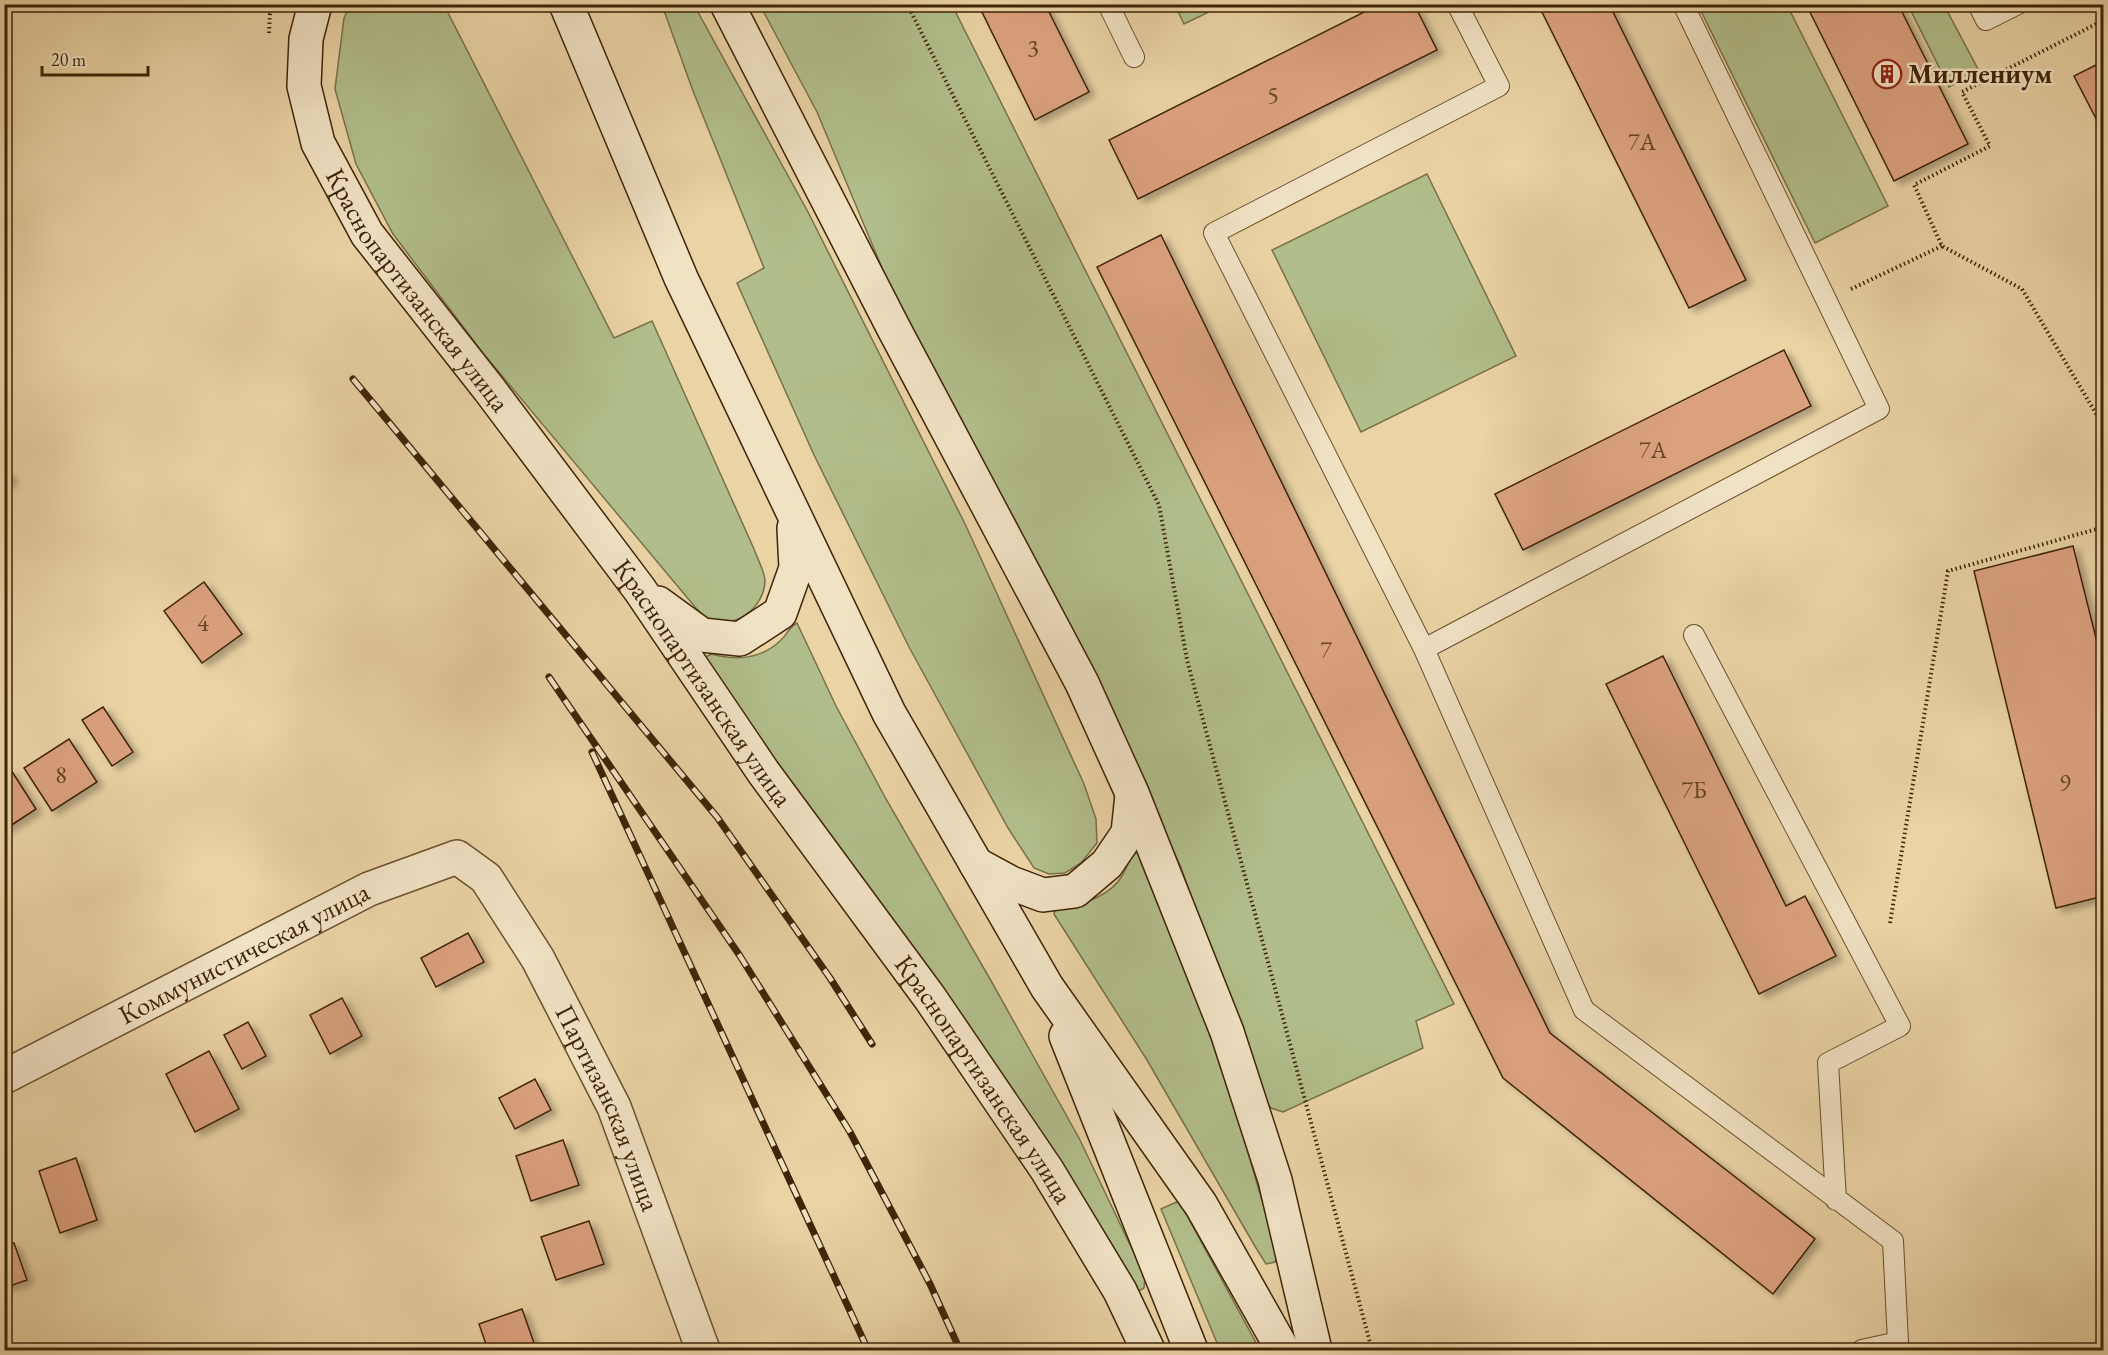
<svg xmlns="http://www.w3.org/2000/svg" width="2108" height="1355" viewBox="0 0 2108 1355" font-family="'EB Garamond',serif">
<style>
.green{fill:#b1be8b;stroke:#787149;stroke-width:1.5}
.building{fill:#dba17f;stroke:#3f2407;stroke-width:1.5;filter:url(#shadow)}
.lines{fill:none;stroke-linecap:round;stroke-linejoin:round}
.lane-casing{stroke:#6a502e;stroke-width:22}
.street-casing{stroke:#6a502e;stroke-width:36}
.secondary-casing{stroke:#3f2407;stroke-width:36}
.path{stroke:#3f2407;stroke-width:4;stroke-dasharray:1.5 3;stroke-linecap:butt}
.lane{stroke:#f1e2c4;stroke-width:20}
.street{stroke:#f1e2c4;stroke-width:33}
.secondary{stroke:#f1e2c4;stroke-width:33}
.rail-casing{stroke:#3f2407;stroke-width:7}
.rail{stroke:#f1e2c4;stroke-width:4.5;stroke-dasharray:14;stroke-linecap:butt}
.labels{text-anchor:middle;stroke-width:5;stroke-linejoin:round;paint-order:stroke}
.number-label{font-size:24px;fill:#664325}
.poi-label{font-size:27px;font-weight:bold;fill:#3f2407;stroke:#f1e2c4;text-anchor:start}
.street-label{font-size:27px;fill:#3f2407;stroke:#f1e2c4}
</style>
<defs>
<filter id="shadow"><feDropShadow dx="6" dy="4" stdDeviation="3" flood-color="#0004"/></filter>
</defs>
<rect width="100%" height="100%" fill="#ead3a5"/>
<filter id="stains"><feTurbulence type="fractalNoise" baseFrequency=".00333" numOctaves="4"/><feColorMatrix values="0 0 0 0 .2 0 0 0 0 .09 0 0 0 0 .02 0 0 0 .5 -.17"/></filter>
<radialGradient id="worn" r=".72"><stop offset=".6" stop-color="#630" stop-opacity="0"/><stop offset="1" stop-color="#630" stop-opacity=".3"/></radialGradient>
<path class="green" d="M350 5H444L614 338 652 321 754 549C757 558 764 570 765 580 765 607 735 631 709 619 704 617 699 611 695 607L483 353 393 234 356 164 335 89 344 18Z
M662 5H694L808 212 966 526 1084 784 1096 819 1097 843 1081 863 1065 873 1049 874 1034 868 1008 828 909 647 814 455 737 283 764 268 693 91Z
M760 5H952L1454 1004 1416 1021 1423 1048 1283 1112 1271 1108 1263 1096 1180 865 1091 678 900 311 817 112Z
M1175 5H1223L1184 24Z
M1698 5H1787L1888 206 1815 243Z
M1908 5H1944L1979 71 1949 87Z
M1427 174 1516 356 1361 432 1272 250Z
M797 623 836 706 886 799 990 979 1079 1138 1145 1276 1144 1288 1139 1291 1131 1289 705 657 712 654C736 661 761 659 780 641 787 635 789 627 797 623Z
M1137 852H1141L1176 934 1239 1122 1277 1252 1275 1262 1266 1264 1256 1248 1147 1060 1054 914 1055 910C1078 906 1109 898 1122 876 1127 868 1129 858 1137 852Z
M1179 1201 1260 1350H1220L1161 1209Z"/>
<path class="building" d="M978 4H1045L1089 92 1035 120Z
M1380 4H1414L1437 50 1138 199 1109 140Z
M1538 4H1609L1746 280 1689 308Z
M1806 4H1898L1968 144 1894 181Z
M2104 61V134L2074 76Z
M1161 235 1550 1033 1815 1239 1773 1294 1503 1078 1097 267Z
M1784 350 1811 406 1523 550 1495 494Z
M4 468 12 480 4 485Z
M2073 546 2104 670V896L2056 908 1974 571Z
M204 582 242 634 202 663 164 611Z
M1663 656 1786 906 1805 896 1836 956 1759 994 1606 684Z
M103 707 133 752 112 766 82 720Z
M69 739 97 782 52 811 24 768Z
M11 770 36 809 4 830V775Z
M468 933 484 962 436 987 421 958Z
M342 998 362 1036 330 1054 310 1015Z
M248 1022 266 1056 242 1069 224 1035Z
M209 1051 239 1109 195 1132 166 1074Z
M535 1079 551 1110 515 1129 499 1098Z
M563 1140 579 1185 531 1201 516 1156Z
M76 1158 97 1220 60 1233 39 1171Z
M589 1221 604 1264 556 1280 541 1237Z
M14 1243 27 1280 4 1288V1246Z
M522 1309 534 1343 512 1350H488L479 1324Z"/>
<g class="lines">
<g class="lane-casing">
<path id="lane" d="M1108 4 1134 57
M1683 4 1879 409 1424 649 1584 1010 1893 1241 1898 1342 1862 1350
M1978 4 1986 20 2018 4
M1694 635 1900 1026 1828 1063 1836 1200
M1424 649 1214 233 1499 86 1457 4"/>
</g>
<g class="street-casing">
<g id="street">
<path id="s1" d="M4 1077 369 889 457 857 486 878 538 959 614 1107 703 1350"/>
</g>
</g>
<g class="secondary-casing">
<g id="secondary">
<path id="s2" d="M315 4 306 39 304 86 318 143 367 234 489 389 640 590 764 773 930 998 1047 1170 1120 1291 1148 1350"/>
<path d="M566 4 681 278 889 713 1047 987 1201 1205 1283 1350"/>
<path d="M727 4 893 327 1082 683 1132 793 1227 1032 1275 1180 1315 1350"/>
<path d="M658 603 702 635 740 639 780 613 796 568 794 528"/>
<path d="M976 864 1011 883 1043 895 1075 891 1107 864 1128 833 1132 795"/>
<path d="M1066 1036 1191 1350"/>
</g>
</g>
<path class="path" d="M907 4 1159 505 1187 660 1372 1350
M2104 20 1962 92 1990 146 1914 185 1942 246 2022 289 2104 427
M269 33 270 14 273 4
M1851 289 1942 246
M1890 923 1948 571 2104 527"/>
<use href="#lane" class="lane"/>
<use href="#street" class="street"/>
<use href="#secondary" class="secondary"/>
<g class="rail-casing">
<path id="rail" d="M353 379 717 817 830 978 872 1044
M549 677 740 956 850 1132 930 1284 960 1350
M592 752 868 1350"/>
</g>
<use href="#rail" class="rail"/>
</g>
<defs>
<g id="building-ring" transform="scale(1.5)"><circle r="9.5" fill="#f1e2c4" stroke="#8f2418" stroke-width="1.5"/><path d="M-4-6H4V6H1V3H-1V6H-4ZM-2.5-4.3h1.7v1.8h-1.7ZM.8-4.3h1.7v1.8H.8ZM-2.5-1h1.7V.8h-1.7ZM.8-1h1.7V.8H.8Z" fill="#8f2418"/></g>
</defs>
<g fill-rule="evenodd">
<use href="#building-ring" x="1887" y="74"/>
</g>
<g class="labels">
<g class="number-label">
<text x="1033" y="56">3</text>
<text x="1273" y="103">5</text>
<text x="1642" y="150">7А</text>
<text x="1653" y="458">7А</text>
<text x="203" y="631">4</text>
<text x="1326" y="658">7</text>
<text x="61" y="783">8</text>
<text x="2065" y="791">9</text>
<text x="1694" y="798">7Б</text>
</g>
<g class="poi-label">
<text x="1908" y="83">Миллениум</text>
</g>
<g class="street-label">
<text dy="9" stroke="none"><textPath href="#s2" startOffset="320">Краснопартизанская улица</textPath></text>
<text dy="9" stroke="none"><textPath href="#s2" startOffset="806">Краснопартизанская улица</textPath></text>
<text dy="9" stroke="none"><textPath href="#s1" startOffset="270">Коммунистическая улица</textPath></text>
<text dy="9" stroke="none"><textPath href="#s2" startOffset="1292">Краснопартизанская улица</textPath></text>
<text dy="9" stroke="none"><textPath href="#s1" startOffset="801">Партизанская улица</textPath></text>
</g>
</g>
<rect width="2108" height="1355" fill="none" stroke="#ead3a5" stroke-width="24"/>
<rect x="6" y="6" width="2096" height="1343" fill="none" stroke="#3f2407" stroke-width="3"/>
<rect x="12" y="12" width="2084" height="1331" fill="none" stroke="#3f2407" stroke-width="1.5"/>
<path d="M42 66v9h106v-9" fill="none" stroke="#3f2407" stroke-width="3"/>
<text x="51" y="66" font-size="18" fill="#3f2407" stroke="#f1e2c4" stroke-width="4.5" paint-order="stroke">20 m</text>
<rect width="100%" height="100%" filter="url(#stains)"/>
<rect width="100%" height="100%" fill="url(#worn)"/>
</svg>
